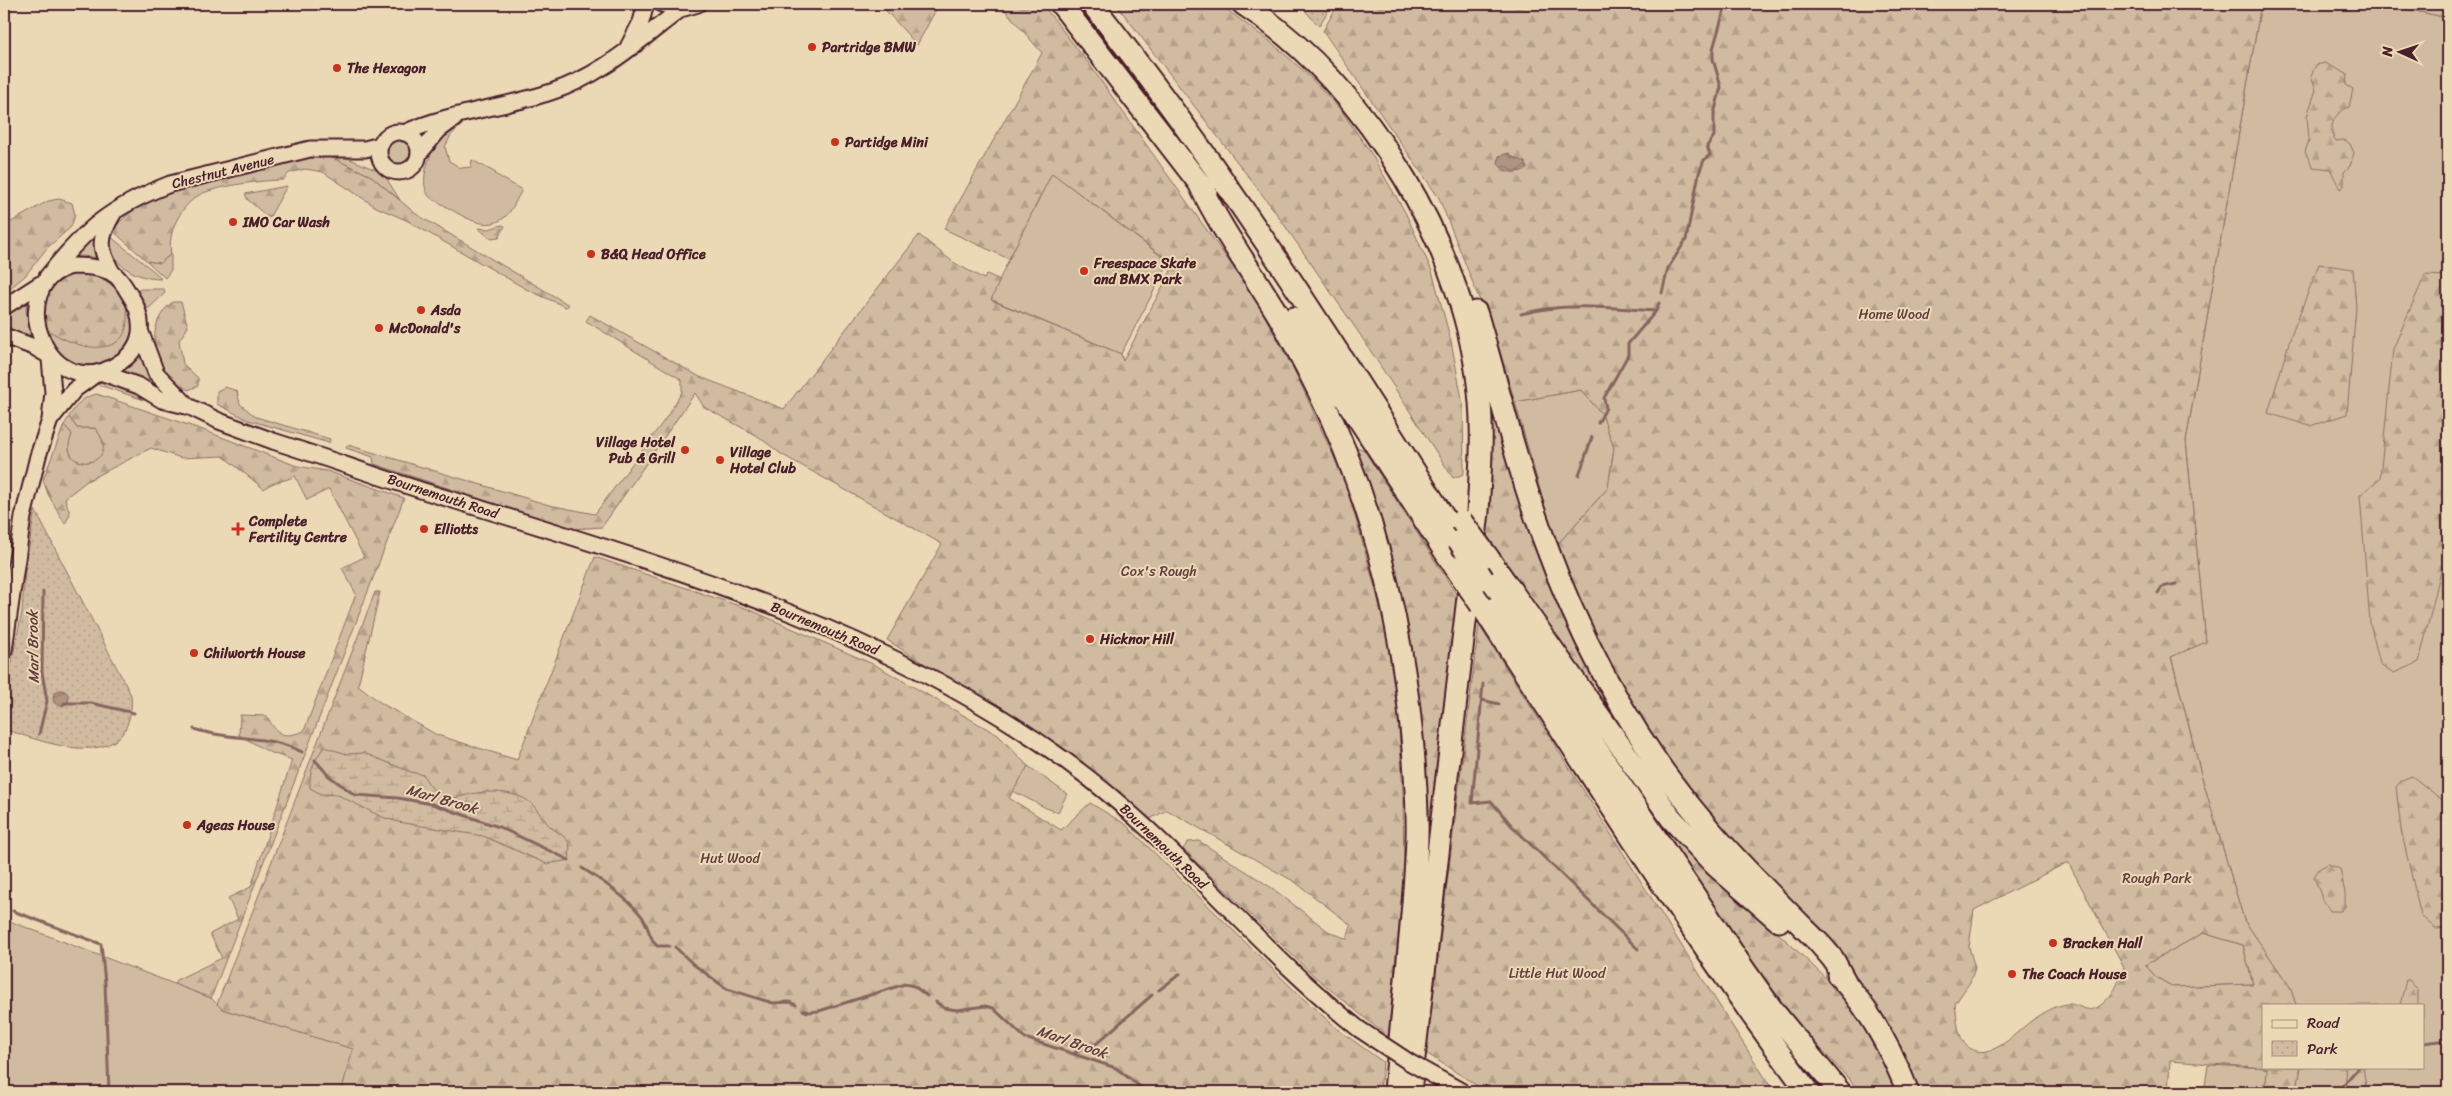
<svg xmlns="http://www.w3.org/2000/svg" width="2452" height="1096" viewBox="0 0 2452 1096" font-family="Sriracha,sans-serif">
<style>
.grass{fill:#d0bba0;stroke:#8d6d66}
.forest{fill:url(#forest-firs);stroke:#8d6d66;fill-rule:evenodd}
.wetland{fill:url(#wetland-marsh);stroke:#8d6d66}
.park{fill:url(#park-dots);stroke:#8d6d66}
.water{fill:url(#water-waves);stroke:#87655f}
.lines{fill:none;stroke-linecap:round;stroke-linejoin:round}
.stream{stroke:#87655f;stroke-width:3}
.tertiary-casing{stroke:#4a1f2b;stroke-width:19}
.motorway-casing{stroke:#4a1f2b;stroke-width:25}
.tertiary{stroke:#ebd9b6;stroke-width:15}
.motorway{stroke:#ebd9b6;stroke-width:21}
.tertiary-bridge-casing{stroke:#4a1f2b;stroke-width:19;stroke-linecap:butt}
.motorway-bridge-casing{stroke:#4a1f2b;stroke-width:25;stroke-linecap:butt}
.tertiary-bridge{stroke:#ebd9b6;stroke-width:15}
.motorway-bridge{stroke:#ebd9b6;stroke-width:21}
.poi-dot{fill:#c8321e;stroke:#ebd9b6;stroke-width:2}
.labels{text-anchor:middle;stroke-width:4;stroke-linejoin:round;paint-order:stroke}
.poi-label{font-size:14px;font-weight:bold;fill:#4a1f2b;stroke:#ebd9b6;text-anchor:start}
.street-label{font-size:14px;fill:#4a1f2b;stroke:#ebd9b6}
.park-label{font-size:14px;fill:#653e42;stroke:#ebd9b6}
.water-label{font-size:15px;font-style:italic;fill:#643c41;stroke:#ebd9b6}
</style>
<defs>
<pattern id="forest-firs" width="22" height="20" patternUnits="userSpaceOnUse" patternTransform="scale(1.25)"><rect width="22" height="20" fill="#d0bba0"/><path d="M5 1l3.5 6h-7zM16 11l3.5 6h-7z" fill="#b4a08a"/></pattern>
<pattern id="wetland-marsh" width="20" height="14" patternUnits="userSpaceOnUse" patternTransform="scale(1.25)"><rect width="20" height="14" fill="#d0bba0"/><path d="M1 5h8M5 5V1M11 12h8M15 12V8" fill="none" stroke="#b4a08a"/></pattern>
<pattern id="park-dots" width="8" height="8" patternUnits="userSpaceOnUse" patternTransform="scale(1.25)"><rect width="8" height="8" fill="#d0bba0"/><path d="M2 2h.1M6 6h.1" fill="none" stroke="#b4a08a" stroke-width="1.8" stroke-linecap="round"/></pattern>
<pattern id="water-waves" width="16" height="10" patternUnits="userSpaceOnUse" patternTransform="scale(1.25)"><rect width="16" height="10" fill="#b09482"/><path d="M0 5q4-4 8 0t8 0" fill="none" stroke="#91786b"/></pattern>
</defs>
<rect width="100%" height="100%" fill="#ebd9b6"/>
<filter id="ink" filterUnits="userSpaceOnUse"><feTurbulence type="fractalNoise" baseFrequency=".02" numOctaves="2"/><feDisplacementMap in="SourceGraphic" scale="10" xChannelSelector="R" yChannelSelector="G"/><feConvolveMatrix kernelMatrix="1 2 1 2 8 2 1 2 1" color-interpolation-filters="sRGB"/></filter>
<g filter="url(#ink)">
<path class="grass" d="M2261 4H2383L2448 18V1092H2296L2301 1067H2423V1005H2296L2290 987 2244 920 2201 774 2171 656 2206 642 2186 441Z
M463 124 451 135 445 147 449 161 461 168 471 167 472 160 496 173 495 174 522 190C517 198 512 211 505 217 486 233 463 216 445 206 441 203 432 200 429 196 416 180 434 140 449 130 453 128 459 126 463 124Z
M384 151a15 15 0 1 1 30 0a15 15 0 1 1-30 0Z
M324 154 345 157 383 173 400 200 371 176Z
M1051 172 1169 262 1121 354 990 299Z
M96 226 98 258 83 256 69 258Z
M111 237 156 273 161 279C138 279 107 265 111 237Z
M171 254V270L165 278 147 261 160 263Z
M87 270C122 273 127 300 138 328L126 350 101 365 75 364 54 349 44 328 64 339 126 302 109 282Z
M140 289H164L165 293 148 309 138 291Z
M27 300 26 311 31 335 4 327V310Z
M142 348 166 390 120 369Z
M108 379 210 422 93 383Z
M1581 390 1602 414 1614 448 1608 488 1556 546 1515 402Z
M69 417 77 428H95C123 463 73 474 69 449 68 445 71 438 72 434L64 425Z
M1028 766 1067 794 1058 812 1046 808 1013 791Z
M1623 772 1649 808 1697 863 1694 866 1691 874Z
M4 919 211 998 222 1009 354 1049 341 1092H4Z
M2203 933 2243 945 2253 984 2173 987 2156 977 2145 965Z
M2208 1065 2268 1068 2266 1082 2254 1092H2204Z"/>
<path class="forest" d="M880 4H939L917 45Z
M1000 4H1042L1089 64 1255 298 1298 378 1346 484 1389 637 1398 712 1403 794 1404 876 1388 1037 1314 976 1183 849 1188 842 1199 841 1272 888 1328 931 1347 939 1351 925 1295 882 1167 810 1148 820 982 700 887 640 942 544 781 454 759 437 704 407 695 393 602 527 573 529 374 464 373 457 346 448 348 445 549 505 595 514 666 418 682 392V380L586 321 590 315 700 377 784 409 919 235 953 262 984 279 987 274 1000 280 991 300 1121 354 1123 361 1174 265 1052 173 1009 259 944 229 1042 53Z
M1116 4H1219L1272 43 1308 75 1340 109 1369 150 1405 212 1432 271 1451 341 1463 405 1464 474 1453 478 1359 333 1274 210Z
M1338 4H2261L2186 441 2206 642 2171 657 2201 774 2244 920 2290 987 2296 1005H2263V1067H2301L2296 1092H2254L2266 1082 2267 1068 2170 1061 2168 1092H1918L1906 1058 1843 955 1743 852 1674 774 1615 676 1556 546 1608 488 1614 448 1602 414 1581 390 1515 402 1497 343 1439 198 1323 31ZM2068 862 2124 967C2117 985 2115 995 2098 1007 2088 1014 2079 1004 2069 1004 2057 1004 2044 1013 2034 1019 2018 1029 1992 1064 1968 1047 1957 1039 1957 1016 1955 1004L1970 982 1975 968 1969 947 1974 910ZM2203 933 2243 945 2253 984 2173 987 2156 977 2145 965Z
M2383 4H2448V18Z
M2325 63 2347 74 2346 85 2353 89 2349 107C2335 112 2326 128 2336 141L2345 140 2350 144 2354 153 2350 166 2344 172V186L2340 189 2330 169 2313 167 2305 152 2309 140 2307 116 2316 90 2311 75 2316 65Z
M324 154 371 176 416 214 569 305 566 307 526 289 406 220 376 207 323 172 305 169 289 173 283 180C263 180 216 186 199 195 180 207 167 232 171 254L160 263 147 261 113 231C141 184 271 162 324 154Z
M287 186 269 218 248 200 245 194Z
M59 199 72 203 75 215 71 227 47 248 25 276 4 293V226L48 201Z
M502 225 505 226 499 237 490 238 478 228 489 229Z
M2319 264 2353 269 2356 307 2347 414 2310 426 2268 413 2291 336Z
M87 270C101 278 118 286 125 301 127 304 126 309 127 313 128 331 123 345 101 347 81 349 61 338 44 328L39 301 58 274Z
M2425 275 2448 276V448L2446 463 2448 467V541L2419 662 2394 673 2380 664 2370 623 2360 495 2380 478 2393 349Z
M173 302H181L188 327 179 340 183 364 198 378V386L188 390C180 384 170 377 164 369 149 349 152 316 173 302Z
M225 387 237 391 240 404 256 417 330 439 329 443 248 420 217 404V391Z
M97 394 203 430 297 466 327 471 404 498 211 998 174 984 176 980 222 958 210 934 238 919 228 898 251 887 292 760 269 752 239 735 240 715 267 716C277 735 283 739 304 731L356 594 342 568 364 557 329 489 307 500 295 476C284 482 274 480 264 489L223 456 181 458 151 448 87 481 65 498 70 514 65 524 48 494 43 480 64 425 72 434C71 438 68 445 69 449 72 474 123 462 95 428H77L69 417C76 405 83 396 97 394Z
M1495 410 1602 687 1594 697 1487 535 1489 493 1487 411Z
M1355 446 1364 450 1460 600 1436 810 1427 811 1353 454Z
M595 557 748 609 875 665 998 735 1028 766 1009 798 1061 830 1090 803 1125 824 1298 994 1340 1031 1383 1062 1380 1092H341L353 1049 222 1009 217 1004 375 592H380L358 685 381 703 437 735 517 760Z
M1479 625 1774 1092H1487L1426 1053Z
M2412 776 2442 800 2448 794V928L2436 929 2421 916 2401 830 2396 787 2402 780Z
M1697 863 1788 942 1837 989 1861 1019 1899 1092H1861L1805 1032 1756 968 1691 874 1694 866Z
M2328 864 2340 869 2345 893V907L2341 911H2330L2322 898 2314 877 2319 869Z
M2406 980H2409L2418 990V1005H2400Z
M2345 1067H2363L2367 1092H2347Z"/>
<path class="wetland" d="M324 747 347 754 364 753 411 772 424 775C427 786 440 797 452 798 458 798 466 795 471 794 486 791 503 791 518 796 537 802 538 816 551 827 567 840 572 837 569 860L547 864 483 836 398 822 382 817 338 795 321 794 310 788C309 772 314 760 324 747Z"/>
<path class="park" d="M1299 4H1332L1319 26Z
M35 510 131 695C132 706 131 714 127 725 110 769 35 739 4 729V699L22 612 25 570Z"/>
<path class="water" d="M1509 153 1513 157 1525 162 1527 169C1515 174 1506 174 1498 164L1499 156Z
M53 698a8 8 0 1 1 16 0a8 8 0 1 1-16 0Z"/>
<g class="lines">
<path class="stream" d="M1662 293 1668 268 1686 240 1699 173 1704 160 1710 155 1707 146 1714 136V114L1721 87 1713 59V49L1726 4
M1521 314C1566 302 1610 308 1656 311
M1598 423 1606 408 1604 398 1628 355V344L1656 311 1659 303
M1579 475 1592 437
M2158 593 2162 587 2176 584
M1483 684 1472 803 1491 801 1512 826 1638 949
M1482 700 1499 704
M64 703H91L134 713
M194 729C229 741 270 734 302 752
M39 734 47 701 42 672 43 592
M315 760 329 776 355 795 398 798 432 804 499 827 569 860
M582 868C601 880 630 899 643 918 649 928 649 938 657 946H669
M13 911 101 944 105 983 109 1092
M675 947 693 964 727 989 773 1003 790 1002 796 1005
M1159 990 1180 974
M936 1002 944 1008 957 1010 985 1006 993 1008 1025 1038 1116 1068 1147 1092
M803 1010 808 1012 819 1011 905 984 914 986 927 996
M2423 1043 2448 1040
M1074 1054 1081 1048 1096 1044 1152 995
M2337 1092 2359 1067"/>
<g class="tertiary-casing">
<path id="tertiary" d="M662 4 681 9 698 4
M627 49 641 22 646 4
M379 152a20 20 0 1 1 40 0a20 20 0 1 1-40 0Z
M404 133C450 112 503 108 551 92 601 76 640 40 681 9
M419 154 439 130 454 119
M113 214C98 239 99 249 113 274
M73 266C87 266 102 267 114 274 120 279 124 285 128 292 144 315 147 343 122 361 47 415 0 281 73 266Z
M47 277C86 228 111 207 170 184L310 149H365L380 145
M4 307 40 284
M141 333 156 373 188 406
M4 336 34 347 46 354
M103 373 139 386 162 400 190 407 219 421 273 441C333 460 392 482 453 500 665 566 885 628 1066 761 1174 839 1255 947 1359 1029
M50 420 74 390 96 374
M4 650 23 517 38 456 50 420 53 392 50 359"/>
</g>
<g class="motorway-casing">
<path id="motorway" d="M1061 4 1206 192
M1092 4C1228 174 1342 358 1459 541
M1243 4C1369 86 1468 252 1480 402 1483 438 1480 475 1478 512L1410 1092
M1198 181C1220 228 1250 269 1277 313 1292 338 1305 364 1318 390 1371 498 1401 618 1412 737 1415 770 1418 804 1417 838 1414 923 1402 1007 1395 1092
M1476 312C1494 371 1508 431 1527 490 1557 585 1600 679 1657 762 1703 829 1762 886 1820 944L1833 959 1847 985
M1293 318 1455 567
M1487 556 1671 818 1715 865 1779 921
M1483 579 1743 968 1774 1012 1840 1092
M1481 605C1587 769 1691 935 1808 1092
M1838 975C1870 1009 1891 1049 1908 1092"/>
</g>
<use href="#tertiary" class="tertiary"/>
<use href="#motorway" class="motorway"/>
<g class="tertiary-bridge-casing">
<path id="tertiary-bridge" d="M1359 1029 1409 1062 1463 1092"/>
</g>
<g class="motorway-bridge-casing">
<path id="motorway-bridge" d="M1461 521 1487 556
M1459 541 1483 579
M1455 567 1481 605"/>
</g>
<use href="#tertiary-bridge" class="tertiary-bridge"/>
<use href="#motorway-bridge" class="motorway-bridge"/>
</g>
</g>
<g class="poi-dot">
<circle cx="812" cy="47" r="5"/>
<circle cx="337" cy="68" r="5"/>
<circle cx="835" cy="142" r="5"/>
<circle cx="233" cy="222" r="5"/>
<circle cx="591" cy="254" r="5"/>
<circle cx="1084" cy="271" r="5"/>
<circle cx="421" cy="310" r="5"/>
<circle cx="379" cy="328" r="5"/>
<circle cx="685" cy="450" r="5"/>
<circle cx="720" cy="460" r="5"/>
<path d="M235.5 521.5h5v5h5v5h-5v5h-5v-5h-5v-5h5z"/>
<circle cx="424" cy="529" r="5"/>
<circle cx="1090" cy="639" r="5"/>
<circle cx="194" cy="653" r="5"/>
<circle cx="187" cy="825" r="5"/>
<circle cx="2053" cy="943" r="5"/>
<circle cx="2012" cy="974" r="5"/>
</g>
<g class="labels">
<g class="poi-label">
<text x="822" y="52">Partridge BMW</text>
<text x="347" y="73">The Hexagon</text>
<text x="845" y="147">Partidge Mini</text>
<text x="243" y="227">IMO Car Wash</text>
<text x="601" y="259">B&amp;Q Head Office</text>
<text x="1094" y="268">Freespace Skate<tspan x="1094" dy="16">and BMX Park</tspan></text>
<text x="431" y="315">Asda</text>
<text x="389" y="333">McDonald's</text>
<text x="675" y="447" text-anchor="end">Village Hotel<tspan x="675" dy="16">Pub &amp; Grill</tspan></text>
<text x="730" y="457">Village<tspan x="730" dy="16">Hotel Club</tspan></text>
<text x="249" y="526">Complete<tspan x="249" dy="16">Fertility Centre</tspan></text>
<text x="434" y="534">Elliotts</text>
<text x="1100" y="644">Hicknor Hill</text>
<text x="204" y="658">Chilworth House</text>
<text x="197" y="830">Ageas House</text>
<text x="2063" y="948">Bracken Hall</text>
<text x="2022" y="979">The Coach House</text>
</g>
<g class="street-label">
<text transform="translate(223 171) rotate(-14)" y="5">Chestnut Avenue</text>
<text transform="translate(443 496) rotate(18)" y="5">Bournemouth Road</text>
<text transform="translate(825 628) rotate(23)" y="5">Bournemouth Road</text>
<text transform="translate(1164 846) rotate(44)" y="5">Bournemouth Road</text>
</g>
<g class="park-label">
<text x="1894" y="319">Home Wood</text>
<text x="1159" y="576">Cox's Rough</text>
<text x="730" y="863">Hut Wood</text>
<text x="2157" y="883">Rough Park</text>
<text x="1557" y="978">Little Hut Wood</text>
</g>
<g class="water-label">
<text transform="translate(33 647) rotate(-91)" y="5">Marl Brook</text>
<text transform="translate(442 799) rotate(16)" y="5">Marl Brook</text>
<text transform="translate(1072 1042) rotate(19)" y="5">Marl Brook</text>
</g>
</g>
<rect width="2452" height="1096" fill="none" stroke="#ebd9b6" stroke-width="20"/>
<rect x="10" y="10" width="2432" height="1076" fill="none" stroke="#4a1f2b" stroke-width="2" filter="url(#ink)"/>
<rect x="2262" y="1004" width="162" height="65" fill="#ebd9b6" stroke="#ab8f7e"/>
<rect x="2272" y="1020" width="25" height="8" fill="#ebd9b6" stroke="#ab8f7e"/>
<text x="2307" y="1028" font-size="15" fill="#4a1f2b">Road</text>
<rect x="2272" y="1041" width="25" height="15" fill="url(#park-dots)" stroke="#ab8f7e"/>
<text x="2307" y="1054" font-size="15" fill="#4a1f2b">Park</text>
<g transform="translate(2400 52) rotate(273)" stroke="#ebd9b6" stroke-width="4" paint-order="stroke">
<path d="M0-4L9 19L0 12L-9 19Z" fill="#4a1f2b"/>
<text y="-8" font-size="14" font-weight="bold" text-anchor="middle" fill="#4a1f2b">N</text>
</g>
</svg>
